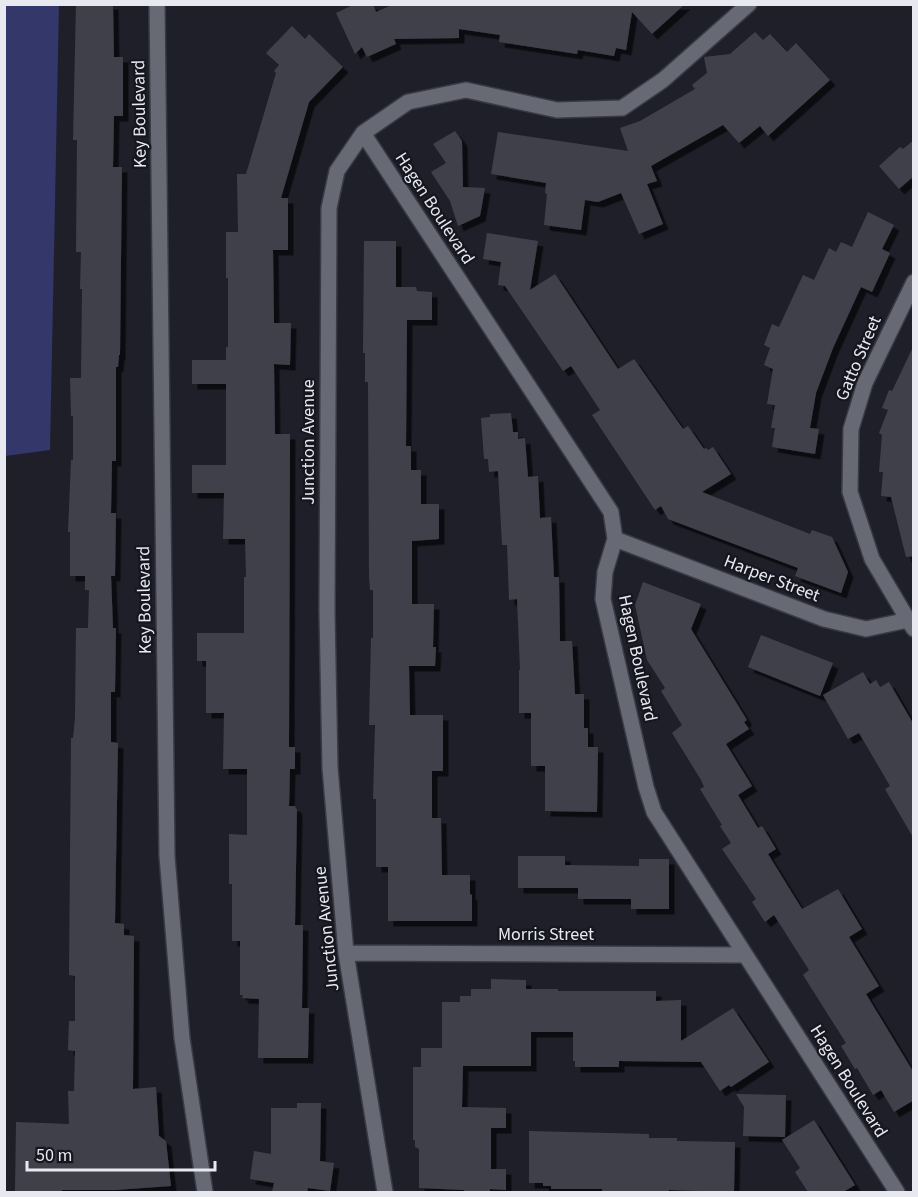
<svg xmlns="http://www.w3.org/2000/svg" width="918" height="1197" viewBox="0 0 918 1197" font-family="'Source Sans 3',sans-serif">
<style>
.green{fill:#343769}
.building{fill:#3f414c;filter:url(#shadow)}
.lines{fill:none;stroke-linecap:round;stroke-linejoin:round}
.minor-casing{stroke:#393a43;stroke-width:18}
.tertiary-casing{stroke:#393a43;stroke-width:18}
.minor{stroke:#676975;stroke-width:15}
.tertiary{stroke:#676975;stroke-width:15}
.labels{text-anchor:middle;stroke-width:4.5;stroke-linejoin:round;paint-order:stroke}
.street-label{font-size:18px;fill:#e8e9f0;stroke:#15161f}
</style>
<defs>
<filter id="shadow"><feDropShadow dx="5.5" dy="5.5" stdDeviation="0" flood-color="#0009"/></filter>
</defs>
<rect width="100%" height="100%" fill="#1e1f29"/>
<path class="green" d="M4 5H59L50 450 5 456Z"/>
<path class="building" d="M76 4H113L114 57H123V116H114L113 167H122L120 355H119L118 367H116V461H112L111 513H116L115 576H111L113 628H116L115 692H111V742L118 743 115 923 124 924V935L134 936 133 1089 156 1087 159 1136 166 1141 171 1186 115 1190H62V1192L15 1191 16 1122 69 1124 68 1091H74L75 1051 68 1050 69 1021H75V976L69 975 71 738H73L75 718 76 628H88L89 590H85V576H70V532H68L71 460H73V416H71L70 378H81L82 289H80L81 252H76L77 140H73Z
M355 4H373L376 12 394 4H685L652 34 632 12 626 50 616 48 614 56 578 50 577 54 499 42 500 35 459 29V38L394 39 396 44 367 57 362 47 355 54 336 13Z
M292 26 305 39 309 34 343 67 309 102 281 198H288V250H273L274 323H291L290 365 274 364 275 434H290L289 747H295V769H290L289 806H295L297 810 295 925H303L302 1008H309L308 1058H258L259 999 242 998 243 995H240V941H232V884H229V834L247 835V769H223L224 713H206V661H197V633H244V577H246L245 539H223L224 493H192V465H226V384H192V360H226V347H228V278H226V232H238L237 174H246L276 73 274 71 279 65 266 53Z
M755 32 763 40 770 34 787 52 796 43 830 80 768 136 760 126 739 143 723 125 651 166 657 181 647 184 663 224 639 234 621 193 598 202 585 200 581 230 544 225 547 194 545 193 546 183 491 174 498 132 628 151 620 128 640 121 695 89 692 85 707 73 704 57 730 54Z
M455 131 462 141 463 187 485 188 480 216 458 226 450 201 431 172 446 163 433 144Z
M914 140V176L899 189 879 166 900 147 903 149Z
M868 212 894 225 882 249 890 253 872 292 861 287 833 348 816 393 810 428 819 429 815 454 772 447 775 428H771L775 405 767 404 773 369 764 365 770 348 764 345 772 324 779 327 803 275 814 280 829 248 836 252 841 242 852 247Z
M487 233 538 241 530 290 555 274 618 369 634 359 683 429 688 426 704 449 706 448 708 450 713 447 731 474 702 492 810 534 812 530 832 537 848 572 841 593 795 576 798 568 668 519 661 506 655 510 592 415 600 410 571 366 563 371 505 286 498 285 501 262 483 259Z
M364 241H396V287H416L417 291 432 292V320H407L406 446H411V470H421V504H439V539L412 541V604H434L433 647H436L435 666H409L410 715H443V771H432V818H441L442 875H470V894L472 895V921H388V867H376V799H373L375 725H369L371 638H373V590H370L369 577 368 382H365V353H363Z
M914 345V556L906 557 891 497 881 496 883 472H879L882 435 879 433 888 410 882 408 889 390 892 391Z
M511 413 513 432H518V439L525 438 528 477 538 476 540 518 551 517 554 577H559L560 641H572L575 694H584V728H588V747H598L597 812 545 811V766H531V713H519V670H520L517 599 509 600 507 545H502L498 471 489 472 488 459H484L481 418 490 417V414Z
M643 582 701 604 691 629 747 720 744 722 749 729 726 744 752 786 738 795 758 828 762 826 776 849 768 854 802 909 838 889 862 929 849 937 879 986 866 994 914 1073V1100L894 1112 881 1090 873 1095 857 1068 855 1069 841 1046 846 1043 803 975 809 970 774 915 765 922 752 902 756 899 722 849 731 843 720 826 722 825 700 789 704 787 701 780 672 733 682 725 661 691 665 688 647 660 635 605Z
M761 635 833 663 820 696 748 667Z
M863 672 870 684 876 680 880 687 889 682 914 725V839L885 789 890 786 859 733 848 739 823 695Z
M518 856H565V865L639 866V859H669V909H631V899H578V888H518Z
M491 979 526 980V989H558V991H656V1001L681 1000V1041L733 1008 769 1062 731 1087 729 1085 720 1091 701 1062 619 1061V1067H575V1061H573V1032H531V1066H463L462 1107 506 1108V1128H491V1169H506V1190L490 1189V1192H464V1190L419 1188V1149L415 1147V1140H413V1067H421V1048H442V1002H460V996H471V989H491Z
M736 1094 786 1095 785 1137 743 1136 744 1107Z
M297 1103H321L320 1161 334 1163 330 1191 308 1188 307 1192H272L274 1183 250 1179 254 1151 271 1154V1108H297Z
M814 1120 855 1185 843 1192H808L795 1172 800 1168 782 1140Z
M529 1131 649 1134V1138H677V1141L735 1142 734 1192 669 1190V1192H602V1189H551V1186H543V1183H529Z"/>
<g class="lines">
<g class="minor-casing">
<path id="minor" d="M363 133 611 512 615 539 605 572 603 599 646 787 654 812 897 1192
M615 539 824 619 866 629 908 620 914 629
M908 620 872 559 850 492 851 429 865 383 914 282
M346 953 745 955
M385 1192 346 953 330 768 327 611 329 208 337 171 363 133 408 102 466 90 557 110 622 108 663 80 749 4"/>
</g>
<g class="tertiary-casing">
<path id="tertiary" d="M157 4 167 856 182 1038 205 1192"/>
</g>
<use href="#minor" class="minor"/>
<use href="#tertiary" class="tertiary"/>
</g>
<g class="labels">
<g class="street-label">
<text transform="translate(139 114) rotate(-91)" y="6">Key Boulevard</text>
<text transform="translate(435 208) rotate(57)" y="6">Hagen Boulevard</text>
<text transform="translate(858 358) rotate(-67)" y="6">Gatto Street</text>
<text transform="translate(308 442) rotate(-90)" y="6">Junction Avenue</text>
<text transform="translate(772 578) rotate(21)" y="6">Harper Street</text>
<text transform="translate(144 600) rotate(-91)" y="6">Key Boulevard</text>
<text transform="translate(638 658) rotate(78)" y="6">Hagen Boulevard</text>
<text transform="translate(326 929) rotate(-96)" y="6">Junction Avenue</text>
<text x="546" y="940">Morris Street</text>
<text transform="translate(849 1081) rotate(58)" y="6">Hagen Boulevard</text>
</g>
</g>
<rect width="918" height="1197" fill="none" stroke="#e8e9f0" stroke-width="12"/>
<path d="M27 1161v9h188v-9" fill="none" stroke="#e8e9f0" stroke-width="3"/>
<text x="36" y="1161" font-size="18" fill="#e8e9f0" stroke="#15161f" stroke-width="4.5" paint-order="stroke">50 m</text>
</svg>
